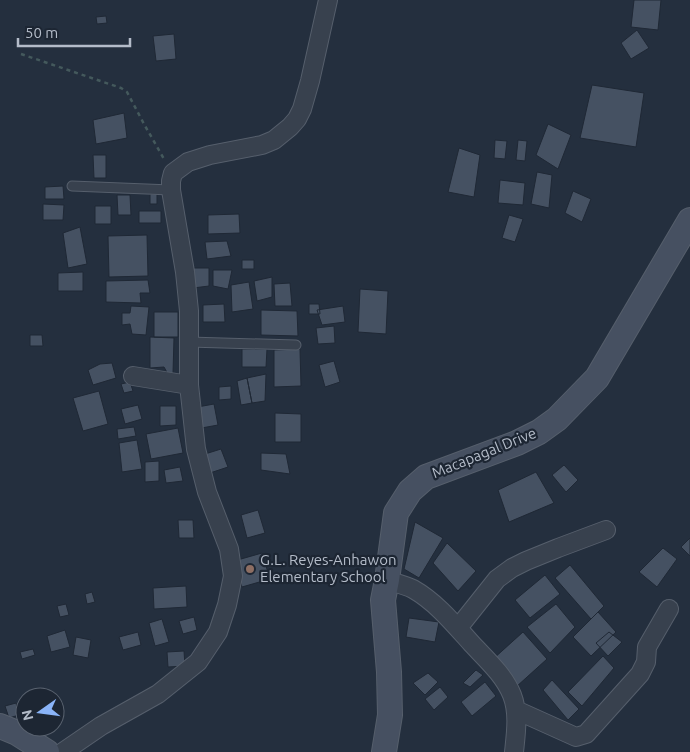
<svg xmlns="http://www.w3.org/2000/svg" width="690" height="752" viewBox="0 0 690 752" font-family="Ubuntu,sans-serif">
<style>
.building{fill:#455162;stroke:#1f2835}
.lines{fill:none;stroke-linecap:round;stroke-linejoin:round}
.service-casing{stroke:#565f6c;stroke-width:11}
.minor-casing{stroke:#565f6c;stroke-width:20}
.secondary-casing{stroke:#565f6c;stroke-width:26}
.path{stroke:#44595c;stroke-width:2.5;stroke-dasharray:4 4;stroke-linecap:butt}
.service{stroke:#38414e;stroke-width:9}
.minor{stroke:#38414e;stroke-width:18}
.secondary{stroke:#465061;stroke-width:24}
.education-dot{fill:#8d6e63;stroke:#1d2633;stroke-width:2}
.labels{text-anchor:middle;stroke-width:4.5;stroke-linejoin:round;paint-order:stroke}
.street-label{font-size:15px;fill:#b4bcc9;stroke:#1d2633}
.poi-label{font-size:15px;fill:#b4bcc9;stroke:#1d2633;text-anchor:start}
</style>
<rect width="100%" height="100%" fill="#242f3e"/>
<path class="building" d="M634 0H661L658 30 631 27Z
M106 16 107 23 97 24 96 17Z
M637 30 649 48 631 59 621 43Z
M174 34 176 59 156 61 153 36Z
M592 85 644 93 636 147 580 138Z
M124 113 127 138 96 144 93 120Z
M548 124 571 135 558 169 536 155Z
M495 140 507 141 505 159 494 158Z
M518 140 527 141 525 161 516 160Z
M459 148 480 155 474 197 448 192Z
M93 155H106V178H94Z
M537 172 552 175 549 208 531 204Z
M500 180 525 183 523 205 498 203Z
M63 186 64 199H45V187Z
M573 191 591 199 582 222 565 213Z
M150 194H157V204H150Z
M117 195H130L131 215H118Z
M43 204 64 205 63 220H43Z
M95 206H111V224H95Z
M139 211H161V223H139Z
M239 214 240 233 208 234V215Z
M509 215 523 219 515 242 502 238Z
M80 227 87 264 68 268 63 233Z
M147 235 148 276 109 277 108 236Z
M227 241 231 256 207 259 205 242Z
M242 260H254V269H242Z
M192 268H209V286L193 288Z
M213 270H232L228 289 213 286Z
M83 272V291H58V273Z
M272 277V297L257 301 254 281Z
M148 280 150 293H140L141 303 106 302V281Z
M249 282 253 309 232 312 231 285Z
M290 283 292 306H275L274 284Z
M360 289 388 291 386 334 358 332Z
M224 304 225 322H203V305Z
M309 304H319L320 314H309Z
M131 306 149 307 146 335 132 334 130 324 122 325V313H130Z
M343 306 345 322 322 325 317 310Z
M261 310 297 311 298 336 261 335Z
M154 312H178V337H154Z
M334 326 335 343 318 344 316 328Z
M30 335H42L43 346H30Z
M150 337 174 338 173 373 169 376 164 367 150 368Z
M242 349H267L266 367H242Z
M300 349 301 386 274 387V350Z
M334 361 340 382 325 387 319 365Z
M112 363 116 378 93 385 88 370 100 364Z
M266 374 265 401 252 403 247 378Z
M247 378 252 403 241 405 237 381Z
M130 382 133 391 124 393 121 384Z
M231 386V399L219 400V387Z
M99 391 108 424 83 431 73 398Z
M214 404 218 425 196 429 192 408Z
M138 405 142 419 125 424 121 409Z
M160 406H176V425L160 426Z
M275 413 301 414V442H275Z
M134 427 136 436 118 439 117 429Z
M178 428 183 453 151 459 146 434Z
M137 440 142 469 122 472 119 443Z
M221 449 228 467 210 473 205 454Z
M261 453 286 454 290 474 261 470Z
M159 461V481L145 482V462Z
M564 465 578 480 566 492 552 475Z
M180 467 183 481 166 483 164 470Z
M536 472 554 503 509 522 498 490Z
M258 510 265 533 247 538 241 515Z
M178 520H193L194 538H179Z
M415 522 443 538 419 578 404 569Z
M690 538V556L681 547Z
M447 543 476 571 458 591 433 563Z
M663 548 677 559 657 587 639 572Z
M262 553 270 579 242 587 234 561Z
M570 565 604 606 591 619 555 578Z
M545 575 560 594 530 618 515 600Z
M186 586 187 607 154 609 153 588Z
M92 592 95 602 87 604 85 594Z
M66 604 69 615 60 617 57 606Z
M556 604 575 627 550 653 527 627Z
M598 612 616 632 591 656 573 637Z
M194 617 197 630 183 634 179 621Z
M409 618 439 622 435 642 406 637Z
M162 619 169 642 155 646 149 623Z
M65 630 70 647 51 652 47 636Z
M138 632 141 645 123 650 119 637Z
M523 632 547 659 516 687 492 660Z
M609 632 622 642 608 656 596 643Z
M76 637 91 640 88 658 73 655Z
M33 649 35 655 22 659 20 652Z
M184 651 185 666 168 667 167 652Z
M603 656 614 668 582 706 568 692Z
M476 670 483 675 470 687 463 683Z
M428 673 438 682 425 695 413 683Z
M552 680 579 709 568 720 543 690Z
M485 682 496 696 472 716 461 702Z
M440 687 448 697 434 710 425 699Z
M16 703 19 715 9 718 5 706Z"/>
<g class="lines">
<g class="service-casing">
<path id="service" d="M72 186 171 190
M189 342 296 345"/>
</g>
<g class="minor-casing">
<path id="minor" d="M133 376 189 385
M387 580C396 583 405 585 413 589 436 602 454 624 472 644 486 659 504 675 512 695 519 713 516 733 514 752
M458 628 497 579 512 568 526 561 558 548 606 530
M516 710 576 737 586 734 640 674 646 662 647 647 669 609
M63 752 101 726 158 694 198 662 218 632 227 605 233 576 229 549 207 492 196 449 189 385V311L185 272 171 190V181L173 173 188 162 210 155 262 145 274 140 290 127 297 119 302 109 310 81 328 0"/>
</g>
<g class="secondary-casing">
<path id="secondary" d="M0 726 17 733 47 752
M384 752 390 715 389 672 383 600 387 580 396 513 410 491 426 477 517 443 539 432 557 419 597 378 690 220"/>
</g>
<path class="path" d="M21 54 121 88 127 92 144 124 164 159"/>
<use href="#service" class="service"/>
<use href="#minor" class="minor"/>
<use href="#secondary" class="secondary"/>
</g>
<circle class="education-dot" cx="250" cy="569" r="5"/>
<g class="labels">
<g class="street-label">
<text transform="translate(484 453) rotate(-22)" y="5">Macapagal Drive</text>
</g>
<g class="poi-label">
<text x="260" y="565">G.L. Reyes-Anhawon<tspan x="260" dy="17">Elementary School</tspan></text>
</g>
</g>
<g transform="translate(40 712) rotate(256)"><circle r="24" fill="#1d2633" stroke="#59626f"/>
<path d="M0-4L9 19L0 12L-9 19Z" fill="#8ab4f8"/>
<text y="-8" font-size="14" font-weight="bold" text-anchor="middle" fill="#b4bcc9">N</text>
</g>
<path d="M18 38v8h112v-8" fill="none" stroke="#b4bcc9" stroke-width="2.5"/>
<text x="25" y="38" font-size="15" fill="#b4bcc9" stroke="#1d2633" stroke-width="4" paint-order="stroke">50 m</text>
</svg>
